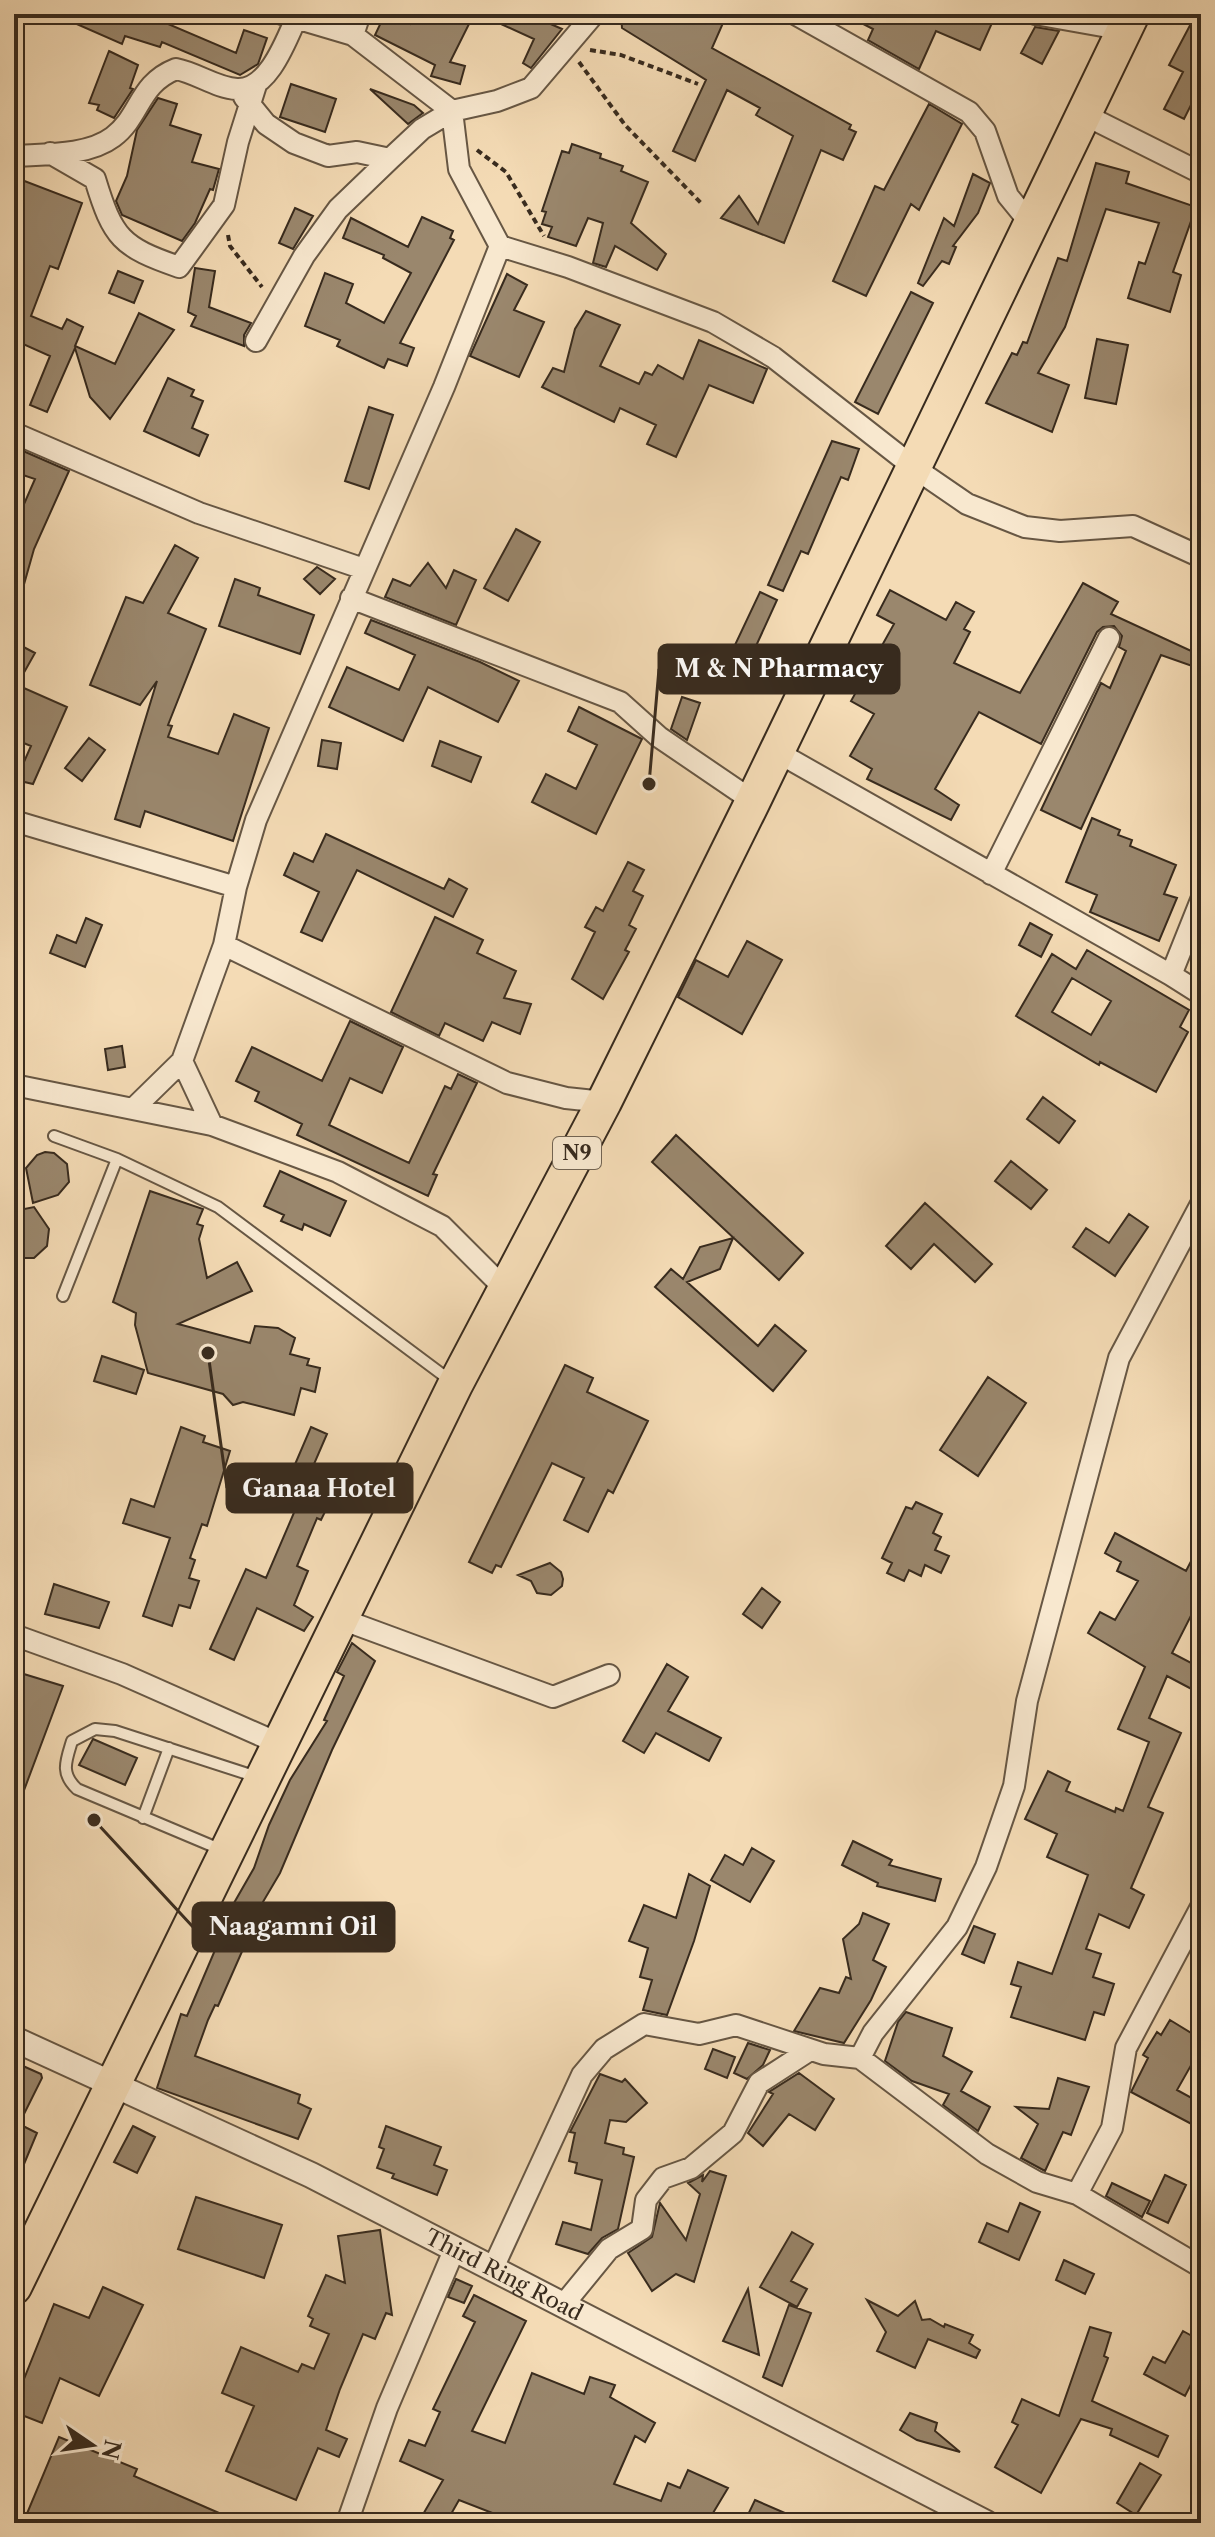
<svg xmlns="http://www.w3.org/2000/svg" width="1215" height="2537" viewBox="0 0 1215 2537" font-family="'Libre Caslon Text',serif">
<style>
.building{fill:#9a876d;stroke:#382b1e;stroke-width:2;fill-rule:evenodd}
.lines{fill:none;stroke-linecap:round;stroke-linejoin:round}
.service-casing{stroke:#675744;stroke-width:14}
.minor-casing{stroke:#675744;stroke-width:24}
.tertiary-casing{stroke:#675744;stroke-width:28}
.trunk-casing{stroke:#382b1e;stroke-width:38}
.path{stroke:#382b1e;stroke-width:4;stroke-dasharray:6 4;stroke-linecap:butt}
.service{stroke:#f8e8cf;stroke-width:10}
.minor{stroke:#f8e8cf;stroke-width:20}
.tertiary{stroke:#f8e8cf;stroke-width:24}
.trunk{stroke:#f4dbb5;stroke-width:34}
.labels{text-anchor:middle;stroke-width:6;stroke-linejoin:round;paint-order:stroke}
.shield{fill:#f8e8cf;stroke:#726453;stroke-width:2}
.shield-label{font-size:20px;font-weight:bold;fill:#382b1e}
.street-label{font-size:22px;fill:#382b1e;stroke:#f8e8cf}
.leader{fill:none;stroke:#382b1e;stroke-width:3}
.callout-dot{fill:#382b1e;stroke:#f8e8cf;stroke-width:3}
.callout{fill:#382b1e;stroke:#382b1e;stroke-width:3}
.callout-label{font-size:24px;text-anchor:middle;font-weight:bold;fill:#fff}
</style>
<rect width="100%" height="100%" fill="#f4dbb5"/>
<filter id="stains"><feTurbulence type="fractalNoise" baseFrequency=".0025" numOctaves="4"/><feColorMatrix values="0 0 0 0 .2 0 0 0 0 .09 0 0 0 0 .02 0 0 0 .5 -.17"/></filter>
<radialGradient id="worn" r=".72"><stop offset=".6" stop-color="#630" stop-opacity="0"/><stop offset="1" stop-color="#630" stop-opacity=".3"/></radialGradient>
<path class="building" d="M54 14H172L168 24 236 53 244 30 267 38 258 64 240 75 162 42 160 47 125 36 122 44Z
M385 14 410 24 415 14H474L450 62 465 66 460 84 431 76 435 65 375 35Z
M479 14H528L562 29 531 68 523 63 534 39Z
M621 14H727L712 48 851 125 849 129 856 132 843 160 821 150 784 243 721 218 739 196 758 224 793 136 756 115 760 108 727 90 695 161 673 151 706 80 622 28Z
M844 14H996L980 50 936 31 919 69 868 40 873 29Z
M1196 14H1201V85L1184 119 1164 109 1183 72 1169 65Z
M1035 27 1059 31 1042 64 1021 53Z
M109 51 138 65 130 88 133 89 114 118 97 110 99 105 89 103Z
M291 84 336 99 325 132 280 117Z
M370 89 414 105 423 113 408 124Z
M158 98 177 104 170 125 201 135 192 162 219 169 213 190 210 189 195 223 182 241 122 215 116 201 127 176 137 130Z
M929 104 962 124 919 210 911 204 866 296 833 281 875 186 884 190Z
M572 144 601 154 600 158 623 166 621 171 648 182 631 223 666 254 657 270 615 246 606 267 593 263 603 223 588 218 576 246 548 237 552 227 542 224 546 212 542 211 562 151 569 153Z
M1096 163 1129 172 1126 183 1196 207 1173 272 1181 275 1170 312 1128 298 1139 262 1145 264 1159 223 1106 209 1065 327 1038 373 1069 385 1052 432 986 403 1012 353 1017 355 1023 342 1027 343 1058 258 1067 261Z
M973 174 990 183 978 213 953 246 956 247 949 264 942 261 923 286 918 283 944 218 954 226Z
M14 177 82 203 58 269 50 266 31 316 62 329 67 319 83 327 75 346 115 364 139 313 174 330 110 419 90 397 75 348 47 412 30 405 50 356 21 343 14 357Z
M295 208 313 216 293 249 279 243Z
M422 217 453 231 450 238 454 240 400 343 414 348 407 366 388 359 384 368 337 346 340 340 305 326 325 273 353 284 346 303 384 323 411 273 383 258 384 255 343 238 351 218 408 247Z
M195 268 215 271 209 307 251 323 244 335V346L191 326 196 316 188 312Z
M118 271 143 281 134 303 109 293Z
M507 274 527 285 514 310 544 322 519 377 470 356Z
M911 292 933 303 878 414 855 402Z
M586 311 620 325 600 366 639 384 645 372 652 375 658 365 683 379 699 340 767 369 753 403 709 385 676 457 647 444 656 425 620 408 614 422 542 387 553 368 564 372 575 329Z
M1097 339 1128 345 1116 404 1085 398Z
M168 378 194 390 191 396 203 401 192 428 208 435 199 456 144 431Z
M369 407 393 415 369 489 345 481Z
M832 441 859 449 848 480 841 477 808 554 801 551 783 591 768 585Z
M14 447 69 471 34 549 19 602 14 601V527L35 479 14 472Z
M516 529 540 542 508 601 484 588Z
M175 545 198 558 168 613 206 629 168 725 172 726 168 737 218 754 234 714 269 728 233 841 145 811 140 827 115 819 157 681 140 705 90 685 126 597 143 603Z
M428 563 446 588 454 570 476 580 456 625 385 597 393 579 410 586Z
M317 567 335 579 320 594 304 579Z
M235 579 260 588 258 595 314 615 300 654 219 626Z
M1083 583 1118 602 1111 614 1200 655 1195 667 1161 655 1081 829 1041 810 1101 683 1110 688 1126 651 1119 647 1122 636 1114 626 1103 627 1097 632 1041 744 979 712 935 789 959 805 951 820 867 779 872 769 850 756 874 714 851 701 894 624 877 615 890 590 946 620 956 602 974 612 964 629 970 632 954 663 1020 693Z
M760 592 777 600 735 692 717 683Z
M371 620 480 662 519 681 498 722 428 687 403 741 329 707 347 667 399 690 415 655 365 633Z
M14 642 35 653 17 685 67 707 33 784 16 780 31 746 14 739Z
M682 697 700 703 687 740 671 729Z
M579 707 642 739 596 834 532 802 546 774 576 789 597 745 568 731Z
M89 738 105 750 82 781 65 768Z
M322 740 341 743 337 769 318 766Z
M440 741 481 757 471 782 432 766Z
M1092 818 1120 830 1118 835 1132 840 1130 846 1176 865 1164 894 1177 898 1159 941 1090 912 1097 895 1066 882Z
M326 834 444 889 449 879 467 889 453 917 357 870 322 941 301 932 319 892 284 875 294 853 313 862Z
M628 862 644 870 633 891 643 896 629 925 636 929 625 950 629 952 603 999 572 979 595 932 585 927 596 907 603 911Z
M435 917 483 940 477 953 516 971 504 998 531 1004 520 1034 492 1022 483 1041 445 1023 439 1036 391 1012Z
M86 918 102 925 85 967 50 953 57 935 76 943Z
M1030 923 1052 935 1041 957 1019 945Z
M747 941 782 960 742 1034 678 997 696 960 728 977Z
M1087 950 1189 1010 1180 1027 1188 1032 1156 1092 1100 1062 1099 1065 1016 1016 1052 954 1076 969ZM1072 978 1111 1001 1091 1035 1052 1012Z
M350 1021 403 1047 382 1093 350 1078 329 1125 409 1163 445 1086 451 1089 458 1074 477 1083 433 1174 437 1175 428 1196 297 1135 302 1124 255 1101 259 1092 236 1081 252 1047 322 1081Z
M122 1046 125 1067 108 1070 105 1049Z
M1043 1097 1075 1121 1059 1143 1027 1119Z
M676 1135 803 1253 779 1280 652 1162Z
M45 1152 54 1153 67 1164 69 1182 58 1195 33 1203 26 1168 37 1155Z
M1011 1161 1047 1190 1031 1209 995 1181Z
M280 1171 346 1201 330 1236 304 1224 302 1230 281 1221 284 1215 264 1206Z
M150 1191 203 1209 197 1224 203 1226 199 1239 207 1278 237 1262 252 1291 178 1324 250 1343 255 1326 278 1328 295 1338 290 1354 309 1359 307 1365 320 1368 315 1392 301 1388 294 1415 243 1402 233 1405 223 1394 148 1373 135 1325 136 1313 113 1302Z
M925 1203 992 1264 975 1282 934 1244 911 1269 886 1246Z
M34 1207 49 1229 47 1246 34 1258H14V1211Z
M1129 1214 1148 1227 1115 1276 1073 1247 1086 1228 1109 1243Z
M733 1238 720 1269 687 1282 758 1346 775 1325 806 1351 773 1391 655 1287 671 1269 683 1279 700 1247Z
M102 1356 144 1370 136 1394 94 1381Z
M565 1365 593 1378 587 1392 648 1421 613 1493 608 1490 588 1532 564 1520 584 1478 552 1463 501 1567 496 1565 492 1573 469 1562Z
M988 1377 1026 1403 978 1476 940 1450Z
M181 1427 205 1436 203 1442 230 1451 207 1526 202 1524 190 1558 195 1560 189 1578 199 1581 190 1608 179 1605 172 1626 143 1616 170 1538 123 1523 131 1499 154 1507Z
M311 1427 327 1434 314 1464 342 1477 321 1520 317 1518 297 1566 308 1571 294 1605 313 1617 304 1631 257 1608 234 1660 210 1649 246 1569 266 1578 296 1508 286 1503 301 1472 293 1469Z
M916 1502 942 1514 933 1533 941 1537 935 1550 949 1556 941 1573 925 1565 921 1576 909 1570 904 1581 887 1573 892 1563 882 1558 906 1507 912 1509Z
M1115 1533 1186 1571 1201 1542V1596L1172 1653 1201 1668V1694L1167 1676 1149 1718 1181 1733 1148 1807 1163 1813 1131 1888 1144 1895 1129 1928 1099 1914 1086 1949 1101 1954 1093 1977 1114 1984 1104 2015 1094 2012 1085 2040 1011 2017 1021 1987 1011 1984 1018 1962 1052 1974 1088 1875 1047 1857 1057 1834 1025 1819 1048 1771 1070 1782 1066 1791 1115 1812 1116 1808 1123 1811 1149 1742 1118 1729 1145 1667 1088 1633 1100 1612 1115 1620 1138 1581 1117 1571 1121 1562 1105 1553Z
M550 1563 561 1572 563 1579 562 1586 551 1595 537 1593 531 1581 518 1575Z
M54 1584 109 1602 99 1628 45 1614Z
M762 1588 780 1602 762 1628 743 1614Z
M352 1643 375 1661 332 1750 280 1873 247 1929 239 1945 244 1947 218 2006 215 2005 208 2020 195 2056 300 2095 298 2103 311 2109 298 2139 157 2088 181 2014 187 2016 221 1936 239 1906 234 1903 254 1868 269 1825 290 1780 327 1721 324 1720 344 1676 337 1672Z
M667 1664 688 1677 668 1711 721 1738 709 1761 656 1733 644 1753 623 1741Z
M14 1671 63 1686 17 1809H14Z
M93 1739 137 1758 125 1785 79 1765Z
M853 1841 892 1860 889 1865 941 1879 935 1901 877 1886 878 1883 842 1865Z
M752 1848 774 1861 750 1902 711 1880 725 1855 743 1865Z
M689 1874 710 1886 694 1941 667 2015 643 2010 652 1980 640 1977 648 1948 629 1941 644 1905 676 1918Z
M863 1913 889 1924 873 1960 886 1967 871 2000 844 2043 794 2031 820 1988 839 1993 846 1977 851 1979 843 1939 859 1924Z
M974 1926 995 1934 984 1963 962 1954Z
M906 2012 952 2028 943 2056 972 2072 961 2091 990 2107 978 2131 943 2105 949 2094 912 2081 885 2061 898 2022Z
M1170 2020 1201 2039V2064L1194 2060 1177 2090 1201 2103V2129L1131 2092 1148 2058 1143 2055 1157 2032 1161 2035Z
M748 2043 770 2050 763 2065 747 2079 734 2073Z
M713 2049 735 2057 727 2078 705 2069Z
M23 2066 41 2074 42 2078 19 2124 37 2133 14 2188V2088Z
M799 2073 834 2099 815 2130 789 2114 763 2146 748 2133 773 2094 769 2092Z
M600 2074 622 2082 625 2079 647 2103 626 2122 610 2120 605 2143 624 2148 623 2154 634 2157 618 2229 602 2238 588 2254 556 2244 563 2222 591 2230 602 2180 575 2173 577 2163 569 2161 575 2133 570 2132Z
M1058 2078 1089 2087 1071 2135 1063 2132 1045 2171 1021 2158 1038 2124 1016 2107 1049 2109Z
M133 2126 155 2137 137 2173 114 2162Z
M386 2126 441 2147 434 2165 447 2170 437 2195 392 2178 394 2174 377 2168 384 2149 379 2147Z
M710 2171 726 2176 694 2282 676 2274 652 2291 628 2253 652 2237 660 2203 686 2240 700 2194 688 2183 703 2175 702 2182Z
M1165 2175 1186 2185 1168 2223 1147 2213Z
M1112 2183 1150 2201 1142 2217 1106 2196Z
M196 2197 282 2225 264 2278 178 2249Z
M1020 2203 1040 2212 1019 2260 979 2242 987 2223 1008 2232Z
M380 2230 392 2315 386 2313 375 2339 363 2334 340 2389 326 2430 347 2439 339 2457 318 2448 296 2500 226 2471 254 2406 222 2393 241 2347 298 2372 302 2364 314 2369 329 2334 310 2326 313 2319 308 2316 326 2275 345 2283 338 2236Z
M792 2232 813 2244 791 2281 807 2289 797 2307 760 2287Z
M1064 2260 1094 2274 1085 2294 1056 2280Z
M456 2279 472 2286 464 2303 448 2297Z
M103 2287 143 2305 99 2396 60 2378 42 2423 14 2412V2404L54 2304 89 2318Z
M748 2289 759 2355 723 2341Z
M474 2295 526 2321 472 2431 505 2443 532 2373 584 2394 590 2377 615 2385 610 2397 655 2423 645 2442 635 2436 614 2484 661 2501 668 2483 680 2488 688 2470 728 2488 707 2523H518L459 2500 446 2523H418L443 2480 400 2461 409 2440 425 2446 440 2412 433 2409 475 2322 463 2316Z
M867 2300 898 2316 915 2301 922 2320 930 2319 944 2327 945 2324 973 2335 969 2343 980 2350 976 2358 928 2339 915 2368 877 2351 886 2332Z
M789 2305 811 2313 782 2386 763 2377Z
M1090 2327 1111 2333 1104 2356 1108 2358 1092 2401 1168 2436 1158 2457 1110 2435 1112 2429 1081 2419 1041 2493 995 2467 1018 2425 1012 2422 1022 2399 1059 2416Z
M1183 2331 1201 2341V2365L1185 2396 1144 2374 1153 2357 1165 2363Z
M910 2413 937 2423 935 2431 960 2452 917 2440 900 2430Z
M59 2437 137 2469 134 2476 242 2523H23Z
M1140 2463 1161 2475 1136 2515 1117 2503Z
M755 2500 808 2523H744Z"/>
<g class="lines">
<g class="service-casing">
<path id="service" d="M54 1136 117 1159 218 1207 451 1381
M63 1296 117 1159
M143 1818 169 1748
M222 1850 77 1789C60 1773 66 1761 72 1741L95 1729 115 1731 257 1777"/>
</g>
<g class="minor-casing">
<path id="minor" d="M282 14 353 35 452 111 459 169 500 246
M795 14 969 112 985 131 1008 196 1031 224
M1035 14 1125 30
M353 35 360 14
M244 97 266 124 294 143 328 156 357 152 390 159
M1083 114 1201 173
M50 153 95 179C113 238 121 247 179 267L224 205 238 142 256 85
M14 156C44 154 88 156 113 137 141 116 138 84 176 69 197 73 216 88 237 89 269 91 287 38 298 14
M256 341 304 256 338 209 390 159 422 129 452 111 497 101 531 88 594 14
M14 433 199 513 364 569
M351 598 620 702 659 737 753 801
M777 752 1171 975
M14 821 236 887 224 945 507 1083 566 1098 604 1102
M991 874 1109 638
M236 887 256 820 444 387 500 246 568 267 713 322 773 357 916 469 967 504 1025 527 1060 531 1133 526 1201 557
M1201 900 1171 975 1201 994
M14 1085 212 1125 338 1172 442 1226 506 1290
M133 1109 182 1061
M212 1125 182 1061 224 945
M341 1619 553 1697 609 1675
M14 1635 122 1674 280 1744
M860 2058 873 2033 957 1927 986 1867 1014 1786 1027 1701 1119 1358 1201 1204
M1077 2194 1112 2128 1126 2048 1201 1907
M493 2268 582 2075 604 2049 644 2024 699 2034 736 2025 824 2054 860 2058 987 2154 1037 2182 1077 2194 1201 2267
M564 2304 609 2249 642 2229 646 2200 663 2178 691 2168 733 2133 759 2083 810 2050
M347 2523 387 2408 455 2248"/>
</g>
<g class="tertiary-casing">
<g id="tertiary">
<path id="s1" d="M14 2039 311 2175 986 2523"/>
</g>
</g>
<g class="trunk-casing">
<path id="trunk" d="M14 2287 455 1385 604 1102 753 801 1132 14"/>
</g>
<path class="path" d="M590 50 621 55 698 84
M579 62 625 125 701 203
M477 150 506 172 544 236
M228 235 230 246 262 287"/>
<use href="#service" class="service"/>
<use href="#minor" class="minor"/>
<use href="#tertiary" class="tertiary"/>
<use href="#trunk" class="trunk"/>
</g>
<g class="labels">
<rect class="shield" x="553" y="1137" width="48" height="32" rx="6"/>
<g class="shield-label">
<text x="577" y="1160">N9</text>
</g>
<g class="street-label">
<text dy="8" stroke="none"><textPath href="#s1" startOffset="544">Third Ring Road</textPath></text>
</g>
</g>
<path class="leader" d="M649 784L659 669M208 1353L227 1488M94 1820L193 1927"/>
<g class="callout-dot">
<circle cx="649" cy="784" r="8"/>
<circle cx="208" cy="1353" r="8"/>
<circle cx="94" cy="1820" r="8"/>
</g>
<g class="callout">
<rect x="659" y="645" width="240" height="48" rx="8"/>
<rect x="227" y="1464" width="185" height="48" rx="8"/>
<rect x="193" y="1903" width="201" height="48" rx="8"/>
</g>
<g class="callout-label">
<text x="779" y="677">M &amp; N Pharmacy</text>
<text x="319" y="1497">Ganaa Hotel</text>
<text x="293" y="1935">Naagamni Oil</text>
</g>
<rect width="1215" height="2537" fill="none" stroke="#f4dbb5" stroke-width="48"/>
<rect x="16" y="16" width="1183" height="2505" fill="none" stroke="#382b1e" stroke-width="4"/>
<rect x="24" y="24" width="1167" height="2489" fill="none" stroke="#382b1e" stroke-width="2"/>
<g transform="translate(92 2445) rotate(103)" stroke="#f8e8cf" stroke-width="6" paint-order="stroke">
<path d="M0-6L14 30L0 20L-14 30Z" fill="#382b1e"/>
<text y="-12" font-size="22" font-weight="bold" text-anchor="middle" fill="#382b1e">N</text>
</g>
<rect width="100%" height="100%" filter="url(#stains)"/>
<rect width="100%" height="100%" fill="url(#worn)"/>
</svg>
